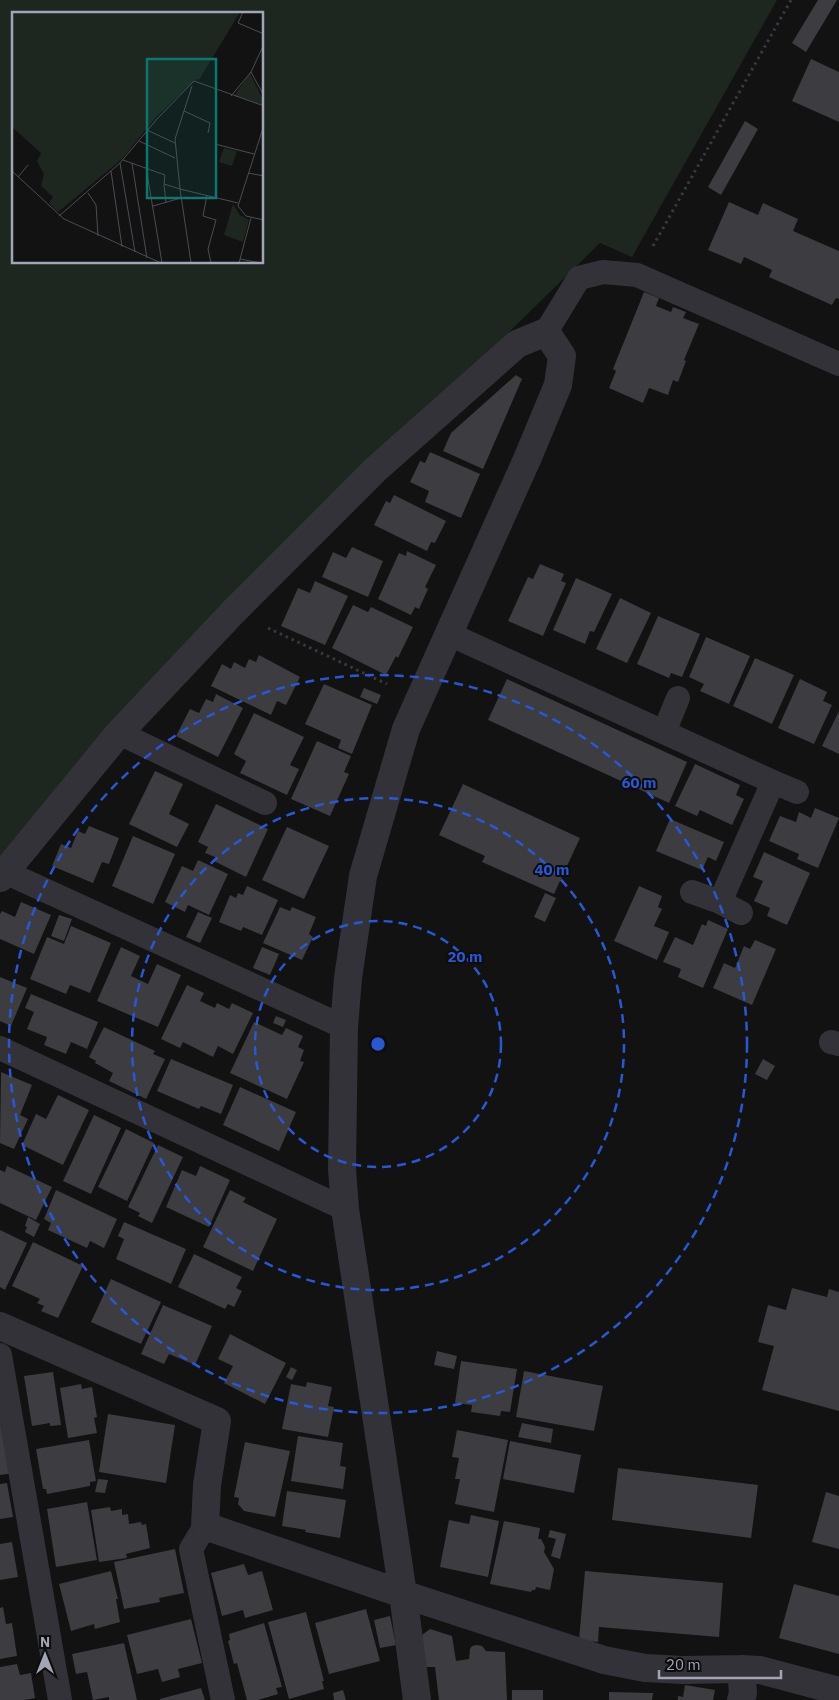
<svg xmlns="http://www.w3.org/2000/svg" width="839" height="1700" viewBox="0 0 839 1700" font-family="'IBM Plex Sans',sans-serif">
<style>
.green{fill:#1e2620;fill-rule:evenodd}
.building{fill:#3c3c41}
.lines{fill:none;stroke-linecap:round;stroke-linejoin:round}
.path{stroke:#383940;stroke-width:3;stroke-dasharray:2.5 4;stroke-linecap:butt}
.service{stroke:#333239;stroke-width:24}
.minor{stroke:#333239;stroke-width:28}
.ring{fill:none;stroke:#2a57d4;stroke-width:2.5;stroke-dasharray:9 6}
.inset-road{fill:none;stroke:#4c4d54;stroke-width:1}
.view{fill:#0f766e;fill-opacity:0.15;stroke:#0f766e;stroke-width:2.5}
.inset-edge{fill:none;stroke:#a2a5b5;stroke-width:2.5}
.centre{fill:#2a57d4;stroke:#0d0d0e;stroke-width:2.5}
.ring-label{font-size:15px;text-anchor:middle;font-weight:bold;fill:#2a57d4;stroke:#0d0d0e;stroke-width:4;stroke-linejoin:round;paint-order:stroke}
</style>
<rect width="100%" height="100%" fill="#121213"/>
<path class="green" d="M0 0H777L632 257 600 243 115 718 0 859ZM14 14H262V262H14Z"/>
<path class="building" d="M818 0H837L806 52 792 43Z
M811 59 839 72V122L792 101Z
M745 121 758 129 721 195 708 187Z
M729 202 758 215 763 203 798 219 793 231 839 251V299L836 298 832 305 769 277 772 270 744 257 741 264 708 250Z
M644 292 659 298 656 306 671 312 673 307 686 312 683 318 699 324 684 360 686 361 678 382 673 380 668 395 649 388 643 403 609 388 616 371 613 369Z
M516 375 522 379 483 469 443 451 451 433Z
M430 452 480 474 461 518 425 502 429 491 410 482 420 461 425 463Z
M394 495 446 521 435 543 431 542 427 551 374 525 386 501 390 503Z
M352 547 383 561 368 597 322 577 333 552 346 558Z
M407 551 436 565 425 587 428 589 419 609 415 607 411 615 378 599 399 553 406 556Z
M540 564 564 574 561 581 566 583 543 636 508 621 528 577 533 579Z
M576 578 612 594 594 632 590 631 585 644 553 630Z
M315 581 348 596 325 645 281 626 298 588 310 593Z
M620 598 651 613 627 663 596 649Z
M353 605 368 612 371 607 413 627 398 658 396 656 386 675 332 648Z
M658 616 700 634 682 677 671 673 669 678 637 664Z
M706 637 750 656 729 704 700 691 704 684 689 677Z
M259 655 300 677 286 705 277 701 271 715 211 686 222 664 231 669 234 662 245 668 249 659 256 662Z
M755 658 794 675 772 724 733 706Z
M507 679 687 762 669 803 488 720Z
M800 679 827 692 823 701 832 705 814 744 778 728Z
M324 684 372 705 352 754 338 748 341 740 305 724Z
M364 688 381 695 377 704 360 697Z
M216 694 243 708 218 757 176 736 190 709 199 713 206 699 213 702Z
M839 711V754L822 746Z
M254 713 304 737 290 765 299 769 287 795 240 773 246 761 234 754Z
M317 741 351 756 344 772 349 774 330 816 291 799Z
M695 764 740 785 736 795 744 799 732 825 700 810 697 816 675 806Z
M155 771 183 784 169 814 189 824 177 847 129 824Z
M463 784 580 838 554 894 482 862 485 856 439 835Z
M216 804 268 829 246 877 214 861 215 857 205 853 208 847 198 842Z
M815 808 839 818 818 868 797 859 799 854 769 841 780 816 796 822 799 812 811 818Z
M670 819 724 842 716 861 708 857 702 870 656 851Z
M89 826 119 838 109 864 102 862 93 883 52 866 61 844 71 848 78 831 85 834Z
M287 827 329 846 304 899 262 880Z
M133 836 175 854 153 904 112 886Z
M764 852 810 873 787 925 767 916 770 908 754 901 763 881 753 877Z
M198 860 228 874 209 915 188 905 185 912 165 902 182 866 193 871Z
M247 886 278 900 262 935 243 927 241 931 219 922 230 895 236 898 238 893 243 895Z
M639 886 662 896 658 907 662 909 654 926 669 932 657 960 614 941Z
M545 893 556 898 545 922 534 917Z
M21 902 51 915 34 954 0 939V914L2 911 15 917Z
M280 907 290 911 292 907 316 917 309 934 313 937 302 960 263 943Z
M198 912 212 918 200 943 186 937Z
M59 915 72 919 64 941 51 936Z
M708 920 728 929 703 988 678 977 681 969 663 962 675 937 693 945 702 924 706 926Z
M71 926 111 943 90 993 70 985 66 994 30 979 47 937 64 944Z
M755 940 776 949 752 1005 713 988 724 963 735 968 744 946 750 949Z
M121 947 140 956 131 976 148 984 157 964 181 975 158 1027 97 1001Z
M262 947 279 954 270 975 253 968Z
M0 977 27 988 11 1026 0 1021Z
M187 985 204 993 200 1001 215 1008 217 1003 229 1009 232 1003 253 1013 233 1054 218 1046 213 1057 183 1042 180 1048 161 1039Z
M31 994 98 1022 87 1049 71 1042 66 1054 44 1045 47 1037 27 1029 34 1012 25 1008Z
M276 1016 286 1020 283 1027 273 1023Z
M254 1022 282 1035 286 1028 303 1036 298 1047 304 1050 300 1061 304 1062 287 1099 230 1073Z
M104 1027 155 1051 153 1054 165 1059 146 1099 109 1081 113 1073 95 1063 96 1061 89 1057Z
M171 1059 233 1085 221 1114 201 1106 199 1109 157 1091Z
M763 1059 775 1066 767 1080 755 1074Z
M1 1072 32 1085 20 1115 28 1119 14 1149 0 1143Z
M240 1087 296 1112 279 1151 223 1125Z
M58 1095 89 1110 63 1165 22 1145 36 1114 46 1119Z
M94 1115 121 1128 91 1194 63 1181Z
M126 1129 154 1143 127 1201 98 1187Z
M158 1145 183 1157 152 1223 138 1216 140 1213 128 1207Z
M7 1166 52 1187 36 1220 0 1203V1170L5 1172Z
M200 1166 230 1180 209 1227 166 1207 182 1170 196 1176Z
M56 1190 117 1219 104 1248 90 1241 87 1248 48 1230 51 1223 44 1219Z
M230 1190 246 1198 243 1202 277 1219 253 1271 203 1247Z
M28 1217 40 1224 34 1237 25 1232 27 1227 25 1226Z
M124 1222 186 1249 171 1284 116 1259 124 1239 118 1236Z
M0 1230 27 1243 5 1290 0 1287Z
M33 1242 83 1266 58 1318 41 1311 44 1306 37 1303 40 1299 12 1286Z
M194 1254 242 1277 236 1288 242 1291 234 1307 228 1304 225 1309 178 1287Z
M111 1279 161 1302 141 1344 91 1322Z
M792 1288 827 1297 829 1289 839 1292V1411L762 1390 774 1346 758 1342 768 1305 786 1310Z
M163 1305 212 1326 195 1365 169 1354 164 1364 141 1354Z
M230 1334 286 1363 265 1404 224 1383 233 1366 218 1359Z
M437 1351 457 1356 454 1369 434 1365Z
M461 1361 517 1369 510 1412 501 1411 500 1416 471 1412 472 1405 455 1403Z
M291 1367 297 1370 292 1380 286 1377Z
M524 1371 603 1386 594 1431 516 1417Z
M53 1372 61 1425 50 1426V1423L32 1426 24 1376Z
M307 1382 332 1387 328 1406 334 1407 328 1437 282 1429 291 1384 306 1387Z
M81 1384 82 1389 92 1387 97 1417 94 1418 97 1433 68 1438 60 1388Z
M108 1414 175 1425 166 1483 99 1472Z
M0 1419 15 1473 0 1475Z
M522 1423 553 1429 551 1443 518 1437Z
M457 1430 508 1440 494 1512 455 1504 460 1479H455L459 1458 452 1457Z
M298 1436 343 1443 340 1466 346 1467 343 1489 291 1481Z
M89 1440 96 1481 90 1482V1486L47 1494 46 1489H43L36 1449Z
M510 1441 581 1455 574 1493 503 1479Z
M245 1442 290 1451 275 1517 244 1511 238 1504 239 1498 234 1497Z
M618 1468 758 1485 751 1538 612 1520Z
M98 1479 108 1480 105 1493 95 1492Z
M7 1483 13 1517 0 1519V1484Z
M287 1491 346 1500 340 1538 305 1532 306 1530 282 1526Z
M826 1492 839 1496V1549L812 1542Z
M87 1502 97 1560 56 1567 47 1509Z
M110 1507 111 1511 122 1509V1515L128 1514 129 1524 141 1522 142 1525 146 1524 150 1548 126 1554 127 1558 99 1562 91 1510Z
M471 1515 499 1521 488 1577 440 1567 449 1520 469 1524Z
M504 1521 540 1528 538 1539H541L545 1547 544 1552 554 1569 550 1590 536 1587 535 1590H532L531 1592 490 1584Z
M550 1530 566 1534 560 1559 551 1556 556 1539 548 1537Z
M12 1542 18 1577 0 1580V1544Z
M175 1549 184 1593 159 1598 160 1602 124 1609 114 1562Z
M244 1564 248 1575 262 1571 273 1610 245 1618 243 1610 222 1616 211 1573Z
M111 1571 118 1599H116L120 1622 95 1629 94 1624 71 1631 59 1584Z
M585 1571 723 1583 719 1637 599 1627 598 1642 579 1640Z
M794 1584 839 1596V1654L779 1638Z
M3 1607 6 1624 12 1623 17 1656 0 1659V1608Z
M366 1609 380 1661 329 1674 315 1623Z
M306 1612 324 1681H322L324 1689 289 1699 268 1622Z
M390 1616 396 1645 380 1648 374 1620Z
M191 1619 202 1663 178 1669 180 1677 162 1682 158 1669 137 1674 127 1635Z
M264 1623 282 1687 276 1688 278 1694 258 1700H247L237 1663 234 1664 228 1641 230 1640 229 1634Z
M430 1629 452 1636 456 1661 469 1659 470 1649 472 1646 477 1645 482 1646 486 1651 505 1652 507 1700H439L435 1667H426L422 1635Z
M124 1643 137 1700H109V1697L93 1700 87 1672 76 1674 72 1654Z
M17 1664 20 1675 31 1673 35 1698 24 1700H0V1667Z
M685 1685 715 1690 713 1700H678V1696L683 1697Z
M201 1688 205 1700H160V1699Z
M343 1690 346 1700H334L333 1693Z
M512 1690H543V1700H512Z
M609 1692 653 1693 652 1700H609Z"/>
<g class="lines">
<path class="path" d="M653 246 791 0
M268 628 387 684"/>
<path class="service" d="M546 332 579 278 603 272 637 275 839 364
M449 634 773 782 720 902 741 913
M664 732 678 698
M119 733 265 803
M773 782 797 792
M5 872 344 1027
M692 892 720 902
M831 1042 839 1044
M0 1048 345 1209
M0 1355 60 1700
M205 1526 191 1549 223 1700"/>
<path class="minor" d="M0 878 119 733 233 612 376 469 517 344 546 332 562 356 558 385 528 457 406 729 363 876 348 978 344 1027 342 1169 345 1209 403 1594 604 1660 645 1668 683 1670 741 1669 760 1670 839 1691
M0 1326 217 1421 207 1485 205 1526 403 1594 417 1700
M741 1669 743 1693 741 1700"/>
</g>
<g class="ring">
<circle cx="378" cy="1044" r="123"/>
<circle cx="378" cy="1044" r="246"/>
<circle cx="378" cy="1044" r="369"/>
</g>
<g transform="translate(12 12)">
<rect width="251" height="251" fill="#121213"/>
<path d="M0 0H228L187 68 184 67 144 105 110 147 46 200 37 191 41 185 29 174 32 162 25 149 29 141 0 115ZM238 61 251 88V93L222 84ZM212 136 225 139 220 154 207 150ZM221 192 228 203 237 208 231 230 212 223Z" fill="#1e2620"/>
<path class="inset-road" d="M231 0 226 11 252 22M252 32 239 60 252 84M180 74 163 127 168 177 226 191M219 84 239 60M172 99 198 111 196 121M252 113 226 194 234 204 252 208M135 118 163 131M127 129 163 146M203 132 242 142M111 148 153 163 152 172 168 177 179 251M108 151 123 240M120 151 135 246M134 155 150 251M0 159 52 207 149 251M99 159 110 235M236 161 252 164M6 165 16 153M152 172 154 191M76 181 84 193 86 224M195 183 191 204 204 208 196 237 199 251M141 194 169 186M47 204 108 151 145 107 182 69 252 94M228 247 249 251M227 251 239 206"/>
<path class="view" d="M135 47H204V186H135Z"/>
<rect width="251" height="251" class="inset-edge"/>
</g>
<circle cx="378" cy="1044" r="8" class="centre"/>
<g class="ring-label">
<text x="639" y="788">60 m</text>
<text x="552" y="875">40 m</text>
<text x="465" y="962">20 m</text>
</g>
<g transform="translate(45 1655)" stroke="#0d0d0e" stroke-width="4" paint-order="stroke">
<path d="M0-4L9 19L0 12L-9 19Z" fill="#a2a5b5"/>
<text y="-8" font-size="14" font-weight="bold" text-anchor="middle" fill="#a2a5b5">N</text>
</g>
<path d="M659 1670v8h122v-8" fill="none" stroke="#a2a5b5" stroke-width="2.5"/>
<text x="666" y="1670" font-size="15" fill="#a2a5b5" stroke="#0d0d0e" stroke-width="4" paint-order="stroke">20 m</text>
</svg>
